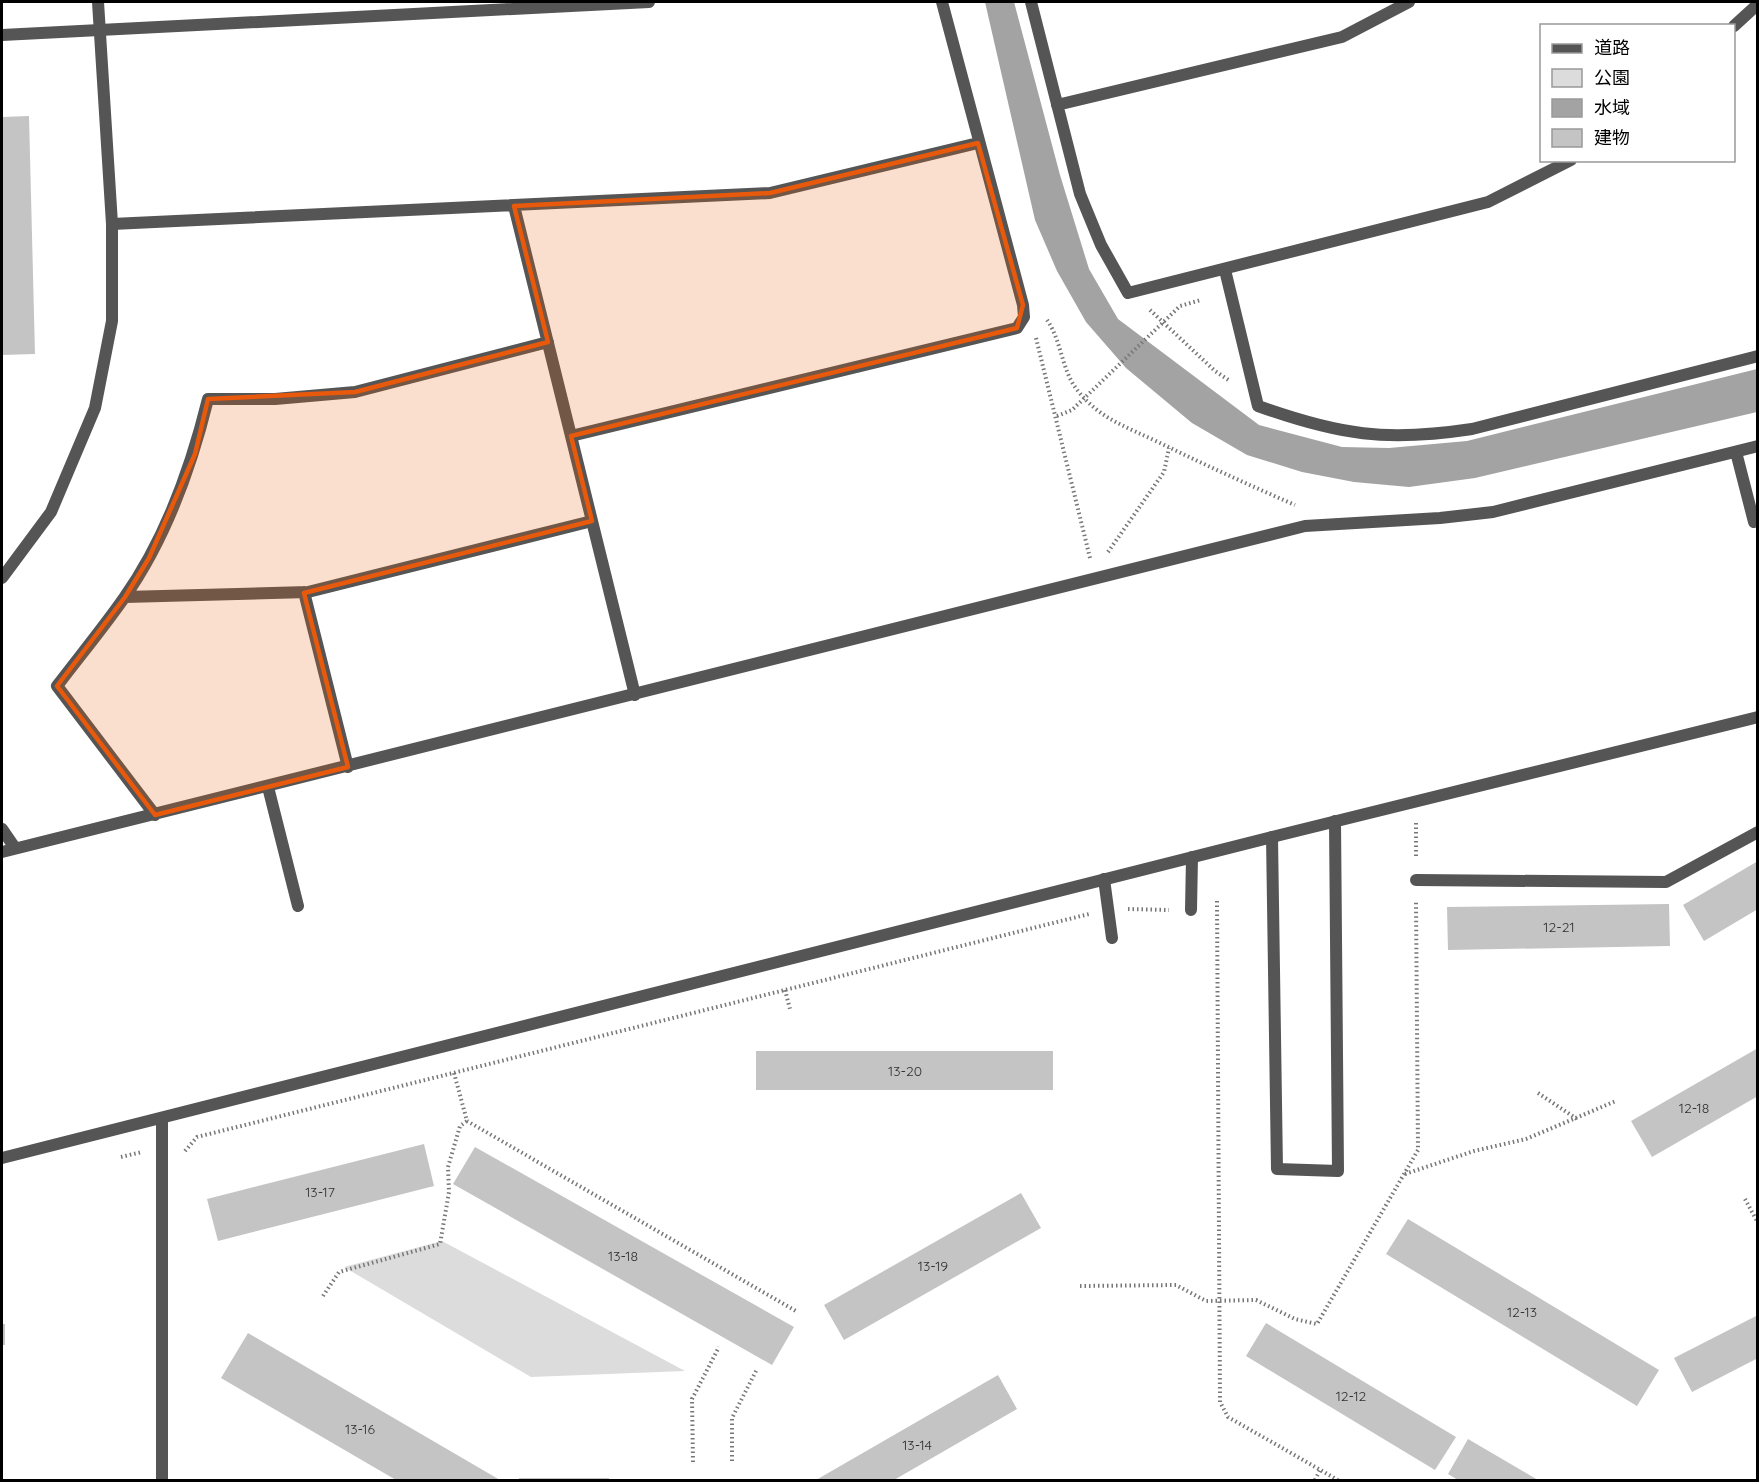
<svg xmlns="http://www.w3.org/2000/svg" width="1759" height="1482" viewBox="0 0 1759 1482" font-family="Quicksand,'Noto Sans JP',sans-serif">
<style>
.green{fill:#dcdcdc}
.water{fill:#a3a3a3}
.building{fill:#c4c4c4}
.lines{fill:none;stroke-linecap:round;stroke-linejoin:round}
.path{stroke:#777;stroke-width:4;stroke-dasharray:1.5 3;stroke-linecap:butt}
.service{stroke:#555;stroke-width:12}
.minor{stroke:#555;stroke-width:12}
.tertiary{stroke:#555;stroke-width:12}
.marked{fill:#e8590c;fill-opacity:0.2;stroke:#e8590c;stroke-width:4.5;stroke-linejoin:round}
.labels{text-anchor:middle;stroke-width:4.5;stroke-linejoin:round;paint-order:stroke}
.number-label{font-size:14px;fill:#313131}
</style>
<rect width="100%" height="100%" fill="#fff"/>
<path class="green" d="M442 1241 685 1371 531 1377 344 1267Z"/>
<path class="water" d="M985 2H1014L1060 175 1089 269 1118 319 1259 425 1342 447 1389 448 1467 441 1757 369V412L1475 478 1409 487 1354 482 1302 472 1247 455 1192 423 1126 368 1086 322 1057 271 1035 220Z"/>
<path class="building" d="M29 116 35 354 2 355V117Z
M1758 861V909L1704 941 1683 905Z
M1669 904 1670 946 1448 950 1447 907Z
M1758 1048V1096L1652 1157 1631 1121Z
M756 1051H1053V1090H756Z
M424 1144 434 1186 218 1241 207 1199Z
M475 1147 794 1327 772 1365 453 1184Z
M1021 1193 1041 1228 844 1340 824 1305Z
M1408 1219 1659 1370 1637 1406 1386 1254Z
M1758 1315V1358L1692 1392 1674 1358Z
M1266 1323 1456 1437 1435 1470 1246 1356Z
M2 1324H5V1345H2Z
M248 1333 500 1480H396L221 1378Z
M998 1375 1017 1409 894 1480H816Z
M1468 1439 1538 1480H1458L1448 1474Z
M519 1478H609V1480H519Z"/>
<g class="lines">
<path class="path" d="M1150 310 1215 371 1230 381
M1047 320C1062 341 1061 370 1078 391 1100 419 1127 427 1158 442 1203 464 1249 485 1295 505
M1036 338 1090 558
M1057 416 1072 410 1180 306 1201 300
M1108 552 1164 472 1169 448
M1416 823V858
M1217 901 1220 1402 1228 1417 1338 1480
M1128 909 1169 910
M785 990 790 1009
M454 1073 467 1121 796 1311
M1538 1093 1577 1119
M185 1151 197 1137 1089 914
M121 1157 142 1152
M1405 1174 1474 1151 1526 1139 1616 1101
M1745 1199 1758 1223
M1080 1286 1176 1285 1206 1301 1256 1300 1295 1319 1317 1324 1418 1150 1416 901
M323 1296 339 1272 440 1244 449 1192 448 1167 460 1126 467 1121
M732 1461V1418L757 1369
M693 1462 692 1399 719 1347
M1315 1480 1320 1470"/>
<path class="service" d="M1736 452 1754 522
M1272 837 1277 1169 1338 1171 1335 821
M1104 879 1112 938
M1416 880 1666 882 1758 832
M1191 910 1192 857"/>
<path class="minor" d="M1031 2 1080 194 1101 245 1128 293 1488 202 1571 160
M1734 26 1758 4
M2 35 649 2
M1057 105 1342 37 1409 2
M514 206 571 436 1017 328 1024 317 1023 305 942 2
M112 224 770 193 978 143
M1225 270 1258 406C1339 435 1386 442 1472 429L1758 356
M571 436 635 695
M304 592 348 767
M125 597 308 592 592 521
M268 787 298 906
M155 815 57 686C79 657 103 628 124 598 165 540 191 468 208 399H275L355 392 548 342
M2 829 15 848
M2 852 1305 526 1440 518 1493 512 1758 446
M162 1118V1480"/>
<path class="tertiary" d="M2 578 51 512 95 408 112 321V224L98 2
M2 1158 1272 837 1758 717"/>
</g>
<path class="marked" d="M978 143 1023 305 1017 328 571 436 592 521 304 593 348 767 155 815 57 686 125 597 149 558 195 454 208 399 355 392 548 342 514 206 770 193Z"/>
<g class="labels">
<g class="number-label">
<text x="1559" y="932">12-21</text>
<text x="905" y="1076">13-20</text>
<text x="1694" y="1113">12-18</text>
<text x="320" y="1197">13-17</text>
<text x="623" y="1261">13-18</text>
<text x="933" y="1271">13-19</text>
<text x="1522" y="1317">12-13</text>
<text x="1351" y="1401">12-12</text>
<text x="360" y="1434">13-16</text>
<text x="917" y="1450">13-14</text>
</g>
</g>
<rect width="1759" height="1482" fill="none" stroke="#000000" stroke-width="6"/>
<rect x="1540" y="24" width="195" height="138" fill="#ffffff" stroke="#999999" stroke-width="1.5"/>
<rect x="1552" y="44" width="30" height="9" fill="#555555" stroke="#999999" stroke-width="1.5"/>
<text x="1594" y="54" font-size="18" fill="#000000">道路</text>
<rect x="1552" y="69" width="30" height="18" fill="#dcdcdc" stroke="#999999" stroke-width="1.5"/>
<text x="1594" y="84" font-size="18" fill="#000000">公園</text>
<rect x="1552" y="99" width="30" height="18" fill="#a3a3a3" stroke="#999999" stroke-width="1.5"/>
<text x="1594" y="114" font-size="18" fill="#000000">水域</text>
<rect x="1552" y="129" width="30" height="18" fill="#c4c4c4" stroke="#999999" stroke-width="1.5"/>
<text x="1594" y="144" font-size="18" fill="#000000">建物</text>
</svg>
